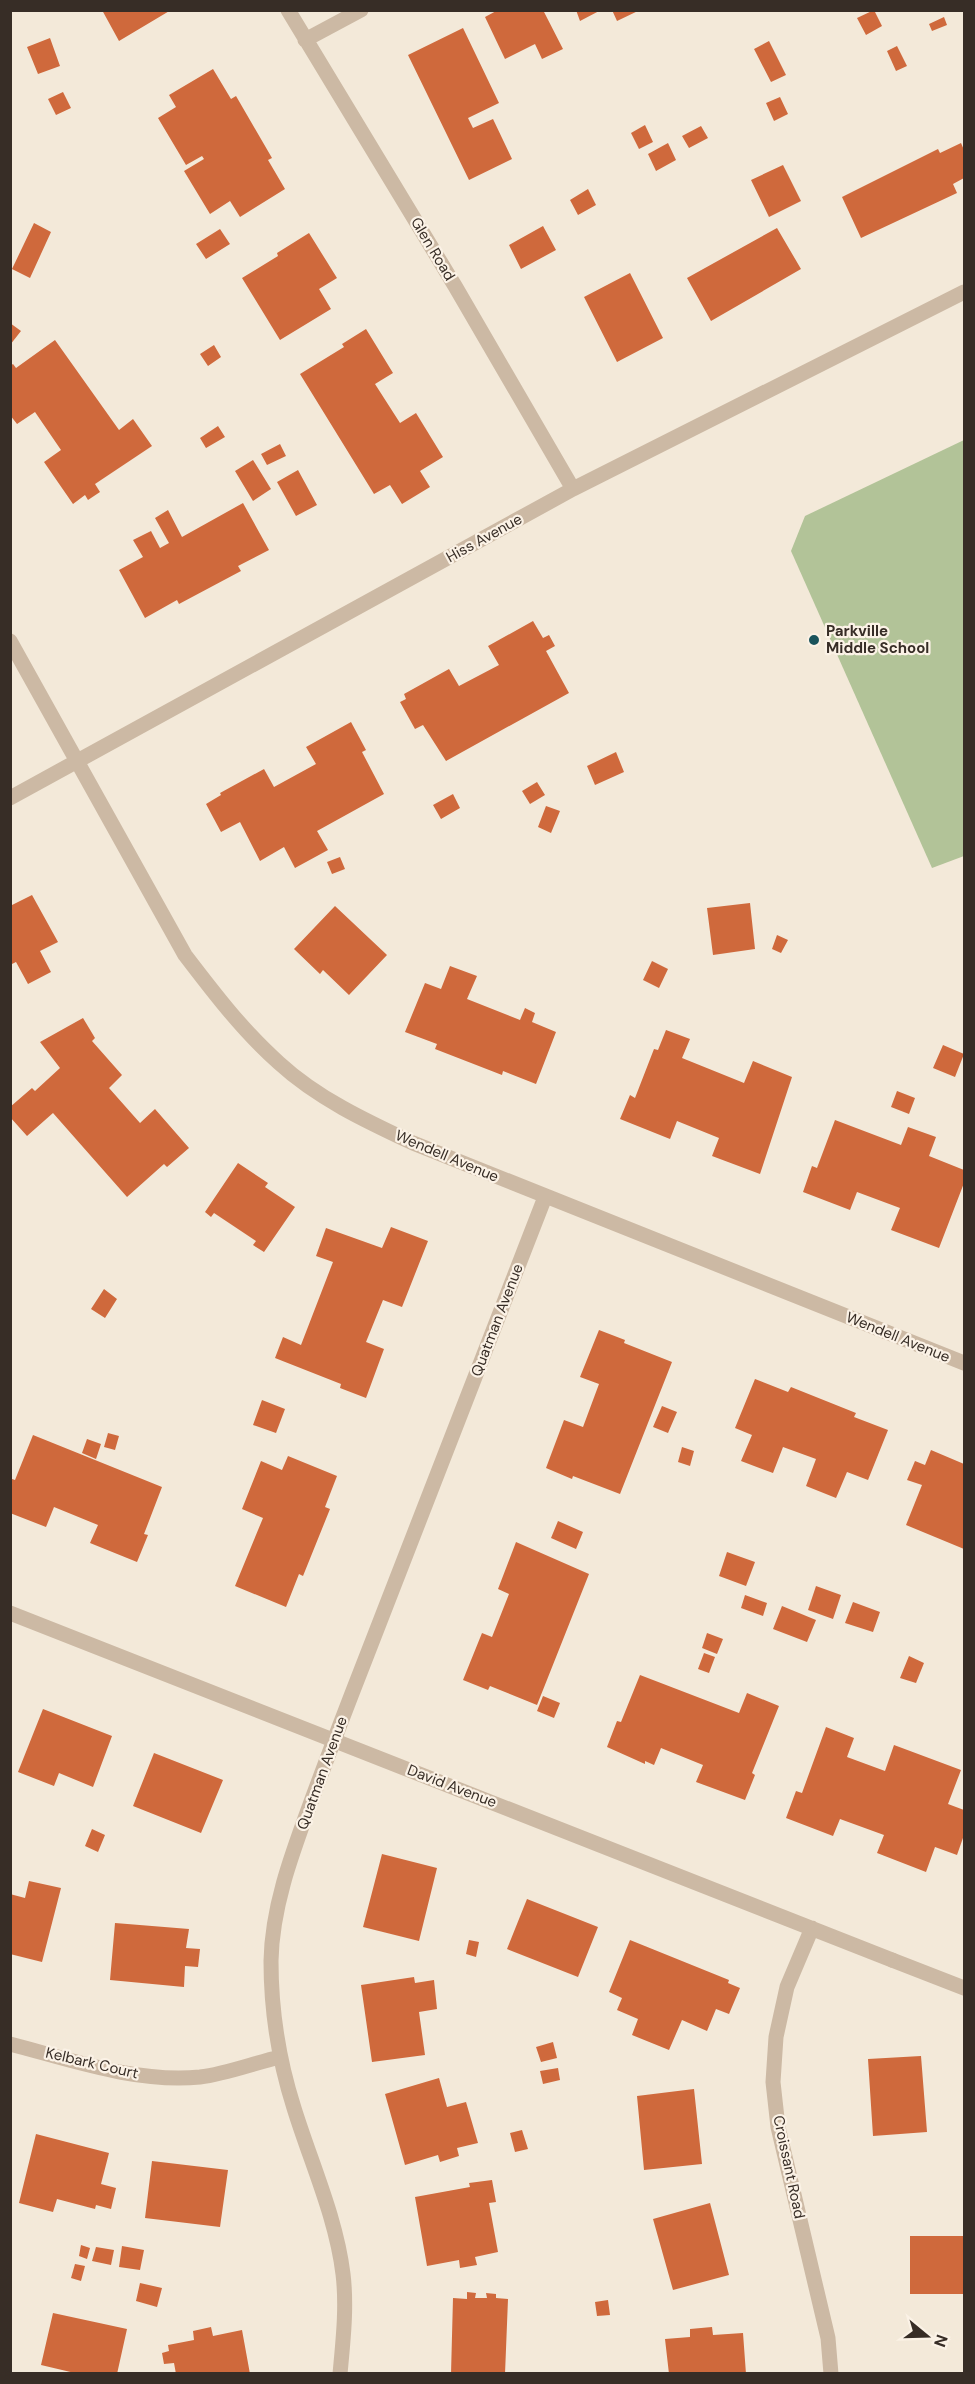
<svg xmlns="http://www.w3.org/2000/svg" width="975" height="2384" viewBox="0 0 975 2384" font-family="'DM Sans',sans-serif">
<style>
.green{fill:#b2c398}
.building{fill:#cf693c}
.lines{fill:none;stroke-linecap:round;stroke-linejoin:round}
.lane{stroke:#ccb9a4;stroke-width:15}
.street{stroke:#ccb9a4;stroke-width:15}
.poi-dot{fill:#19535b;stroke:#fbf2e6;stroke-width:2}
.labels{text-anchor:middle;stroke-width:4.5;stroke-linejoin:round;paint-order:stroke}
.street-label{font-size:15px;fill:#372d26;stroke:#fbf2e6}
.poi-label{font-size:15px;font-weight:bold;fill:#372d26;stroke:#fbf2e6;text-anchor:start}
</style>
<rect width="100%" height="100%" fill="#f3e9d9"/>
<path class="green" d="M964 440V856L932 868 791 551 805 516Z"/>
<path class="building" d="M102 10H171L119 41Z
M498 10H543L563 49 542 59 535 44 505 59 485 17Z
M576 10H601L580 21Z
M612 10H640L617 21Z
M874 10 882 26 866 35 857 18Z
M944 17 947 25 932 31 929 24Z
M463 28 499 103 468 118 473 128 493 119 512 159 469 180 408 55Z
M50 38 60 66 38 74 27 47Z
M769 41 786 75 771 82 754 49Z
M897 46 907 66 896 71 887 51Z
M213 69 231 99 236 96 272 158 268 160 285 189 240 217 230 201 210 214 184 171 204 159 202 156 186 165 158 118 176 107 169 95Z
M63 92 71 108 56 115 48 99Z
M780 97 788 114 774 121 766 103Z
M645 125 653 142 639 149 631 133Z
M701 126 708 138 689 148 682 136Z
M668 143 676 160 656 171 648 154Z
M961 143 964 150V178L953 184 957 193 861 238 842 197 938 149 940 153Z
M783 165 801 201 769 217 751 180Z
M588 189 596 205 578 215 570 200Z
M34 223 51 232 30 278 12 269Z
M543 226 556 250 521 269 509 245Z
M777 228 801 269 711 321 687 278Z
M220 229 230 244 206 259 196 244Z
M309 233 337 278 319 289 331 309 280 340 242 278 278 256 277 253Z
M630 273 663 338 617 362 584 297Z
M10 323 21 331 10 345Z
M366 329 393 373 375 384 400 423 416 413 443 457 420 471 430 487 402 504 390 485 374 494 300 374 344 347 342 344Z
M55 340 119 430 133 419 152 446 95 484 100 492 88 500 85 495 73 504 44 462 61 450 35 412 17 424 10 415V366L13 364 16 368Z
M214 345 221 357 208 366 200 354Z
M218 426 225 437 206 448 200 438Z
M280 444 286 456 267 465 261 454Z
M253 460 271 489 253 501 235 471Z
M298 470 317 505 296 516 277 482Z
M243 503 269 550 238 566 241 571 179 604 177 600 145 618 119 570 143 557 133 540 151 531 160 548 169 543 155 518 168 510 182 537Z
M533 621 543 638 549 635 555 646 546 651 569 693 446 761 423 725 415 729 400 702 406 699 404 694 449 669 459 686 499 665 488 646Z
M351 722 366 750 362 752 384 794 317 831 328 850 295 868 284 847 260 861 240 822 221 832 206 804 221 795 220 793 264 769 274 787 316 764 306 747Z
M616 752 624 772 595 785 587 766Z
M537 782 545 795 530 804 522 791Z
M453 794 460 808 441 819 433 805Z
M546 806 560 811 551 833 538 827Z
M340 857 345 869 332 874 327 862Z
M32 895 58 942 40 951 51 972 28 984 16 962 10 965V906Z
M750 903 755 949 713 955 707 908Z
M335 906 387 955 349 995 323 970 320 974 294 949Z
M777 935 788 940 781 953 772 949Z
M652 961 668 969 659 988 643 980Z
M450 966 477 976 467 999 520 1020 525 1008 535 1013 532 1022 556 1032 536 1084 503 1071 502 1075 435 1049 437 1044 405 1032 425 983 441 989Z
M83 1018 95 1038 92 1041 122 1075 109 1088 140 1123 155 1109 189 1148 167 1167 164 1164 127 1197 53 1113 27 1136 10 1117V1107L32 1088 35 1091 60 1068 40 1042Z
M666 1030 690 1039 682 1058 744 1083 753 1061 792 1077 760 1174 712 1156 719 1138 677 1121 670 1139 620 1119 630 1095 635 1098 654 1049 658 1050Z
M943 1045 964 1054 955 1077 933 1068Z
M897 1091 915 1098 909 1114 891 1107Z
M835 1120 901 1145 908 1127 936 1137 929 1156 964 1170V1183L939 1248 891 1230 900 1208 857 1192 850 1210 803 1192 812 1166 817 1168Z
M238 1163 268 1183 265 1187 295 1207 264 1252 253 1245 256 1241 214 1213 211 1217 205 1212Z
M391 1227 428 1241 402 1307 383 1300 366 1342 384 1349 366 1398 340 1388 341 1384 275 1358 283 1337 301 1345 333 1262 316 1256 326 1228 382 1248Z
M104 1289 117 1299 105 1318 91 1309Z
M599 1330 625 1340 624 1343 672 1362 620 1494 573 1476 572 1479 546 1468 564 1420 583 1427 599 1384 580 1377Z
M755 1379 788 1392 791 1387 856 1413 854 1417 888 1430 868 1480 847 1472 836 1498 806 1486 816 1459 783 1447 773 1473 741 1461 752 1435 735 1428Z
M262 1400 285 1409 276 1433 253 1425Z
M662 1406 677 1412 668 1433 653 1427Z
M108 1433 119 1436 115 1450 104 1447Z
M33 1435 162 1487 144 1534 148 1535 137 1562 90 1543 98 1525 54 1507 46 1527 10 1513V1482L12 1479 15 1480Z
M87 1439 101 1444 96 1459 82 1453Z
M682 1447 694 1451 690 1466 678 1462Z
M931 1450 964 1464V1549L906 1525 922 1485 907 1480 915 1461 925 1465Z
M288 1456 337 1476 325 1507 330 1509 303 1576 299 1574 286 1607 235 1586 263 1518 242 1509 261 1461 282 1470Z
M558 1521 583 1532 576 1549 551 1538Z
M516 1542 589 1574 537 1705 490 1686 488 1690 463 1680 482 1633 492 1637 509 1594 498 1589Z
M727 1552 755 1562 746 1586 719 1576Z
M816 1586 841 1595 833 1619 808 1610Z
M745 1595 767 1603 763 1616 741 1608Z
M853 1602 880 1612 873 1632 845 1623Z
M782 1606 816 1620 807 1642 773 1629Z
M707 1633 723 1639 717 1654 702 1648Z
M704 1653 715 1657 709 1673 698 1669Z
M909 1656 924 1663 916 1683 900 1678Z
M640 1675 739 1713 747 1693 779 1706 752 1773 755 1775 745 1800 696 1782 703 1765 661 1748 654 1765 645 1761V1764L607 1747 617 1721 621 1722Z
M543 1696 560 1703 554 1718 537 1711Z
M43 1709 112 1736 93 1787 59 1773 54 1786 18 1772Z
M826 1727 854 1738 847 1757 885 1771 894 1745 961 1770 948 1804 964 1810V1835L957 1855 935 1847 926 1872 877 1853 884 1835 840 1819 833 1836 786 1818 796 1791 802 1793Z
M154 1753 223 1780 201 1833 133 1806Z
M92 1829 105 1835 98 1852 85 1846Z
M382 1854 437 1868 419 1941 363 1927Z
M29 1881 61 1888 42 1962 10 1954V1894L25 1898Z
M527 1899 598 1927 578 1977 507 1949Z
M115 1923 189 1929 186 1948 200 1949 198 1967 185 1966 184 1987 110 1980Z
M469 1940 479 1942 476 1957 466 1954Z
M630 1940 729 1980 728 1983 740 1988 729 2014 716 2009 707 2031 682 2020 669 2050 632 2035 638 2019 617 2010 622 1998 609 1992Z
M414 1977 415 1983 434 1980 437 2009 419 2012 425 2055 372 2062 361 1985Z
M553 2042 557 2058 541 2062 536 2047Z
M921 2056 927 2132 873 2136 868 2059Z
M558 2068 560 2080 543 2084 540 2071Z
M439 2078 447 2107 466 2102 478 2143 457 2148 459 2156 440 2162 438 2155 405 2165 385 2094Z
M694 2089 702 2164 644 2170 637 2096Z
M522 2130 528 2149 515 2152 510 2133Z
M36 2134 109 2153 101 2184 116 2188 111 2209 96 2205 95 2209 57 2199 53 2212 19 2203Z
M152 2161 228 2170 220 2227 145 2218Z
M492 2180 496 2202 489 2203 498 2252 475 2257 477 2265 460 2268 459 2260 427 2266 415 2197 470 2187 469 2183Z
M710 2203 729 2275 673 2290 653 2219Z
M910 2236H964V2294H910Z
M81 2245 90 2248 87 2259 79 2256Z
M122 2246 144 2250 140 2270 119 2267Z
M96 2247 114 2250 111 2265 92 2261Z
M75 2264 85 2266 81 2281 71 2278Z
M140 2283 162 2288 157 2307 136 2301Z
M467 2292 476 2293 475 2298H487L486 2293 496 2294V2298L508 2299 505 2374H451L453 2298 467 2299Z
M608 2300 610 2315 597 2316 595 2302Z
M53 2313 127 2329 117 2374H79L41 2365Z
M211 2327 213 2336 242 2330 250 2374H176L174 2363 164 2364 162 2353 169 2351 168 2345 194 2340 193 2331Z
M712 2327 713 2335 743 2333 746 2374H669L665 2339 690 2337V2329Z"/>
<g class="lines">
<path class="lane" d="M892 1960 964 1988"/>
<path class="street" d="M288 10 455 286 573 489
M305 40 361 10
M10 641 185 955C214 993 243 1031 279 1063 317 1098 366 1121 413 1143L964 1363
M10 798 573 489 964 292
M10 1613 892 1960
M812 1928 787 1987 776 2037 773 2082 778 2127 828 2338 831 2374
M10 2044C72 2060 135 2083 200 2077 226 2074 254 2063 280 2057
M340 2374C343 2341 347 2307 343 2274 336 2217 311 2163 294 2108 279 2061 271 2010 271 1961 272 1905 293 1851 312 1799 329 1753 347 1706 365 1660 425 1506 485 1351 545 1197"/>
</g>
<circle class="poi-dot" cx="814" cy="640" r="6"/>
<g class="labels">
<g class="street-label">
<text transform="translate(433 249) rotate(59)" y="5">Glen Road</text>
<text transform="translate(484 538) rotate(-29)" y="5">Hiss Avenue</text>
<text transform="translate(447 1156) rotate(23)" y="5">Wendell Avenue</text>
<text transform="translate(497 1320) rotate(-69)" y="5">Quatman Avenue</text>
<text transform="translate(898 1337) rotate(22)" y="5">Wendell Avenue</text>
<text transform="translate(322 1773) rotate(-70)" y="5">Quatman Avenue</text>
<text transform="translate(452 1786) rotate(21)" y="5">David Avenue</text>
<text transform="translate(92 2063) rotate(13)" y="5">Kelbark Court</text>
<text transform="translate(789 2167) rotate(78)" y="5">Croissant Road</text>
</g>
<g class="poi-label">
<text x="826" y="636">Parkville<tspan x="826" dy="17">Middle School</tspan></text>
</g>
</g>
<rect width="975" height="2384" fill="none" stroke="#372d26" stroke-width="24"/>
<g transform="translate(927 2336) rotate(109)" stroke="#fbf2e6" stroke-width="4.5" paint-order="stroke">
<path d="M0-4.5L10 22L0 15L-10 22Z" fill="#372d26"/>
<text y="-9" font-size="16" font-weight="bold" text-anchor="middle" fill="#372d26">N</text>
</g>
</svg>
